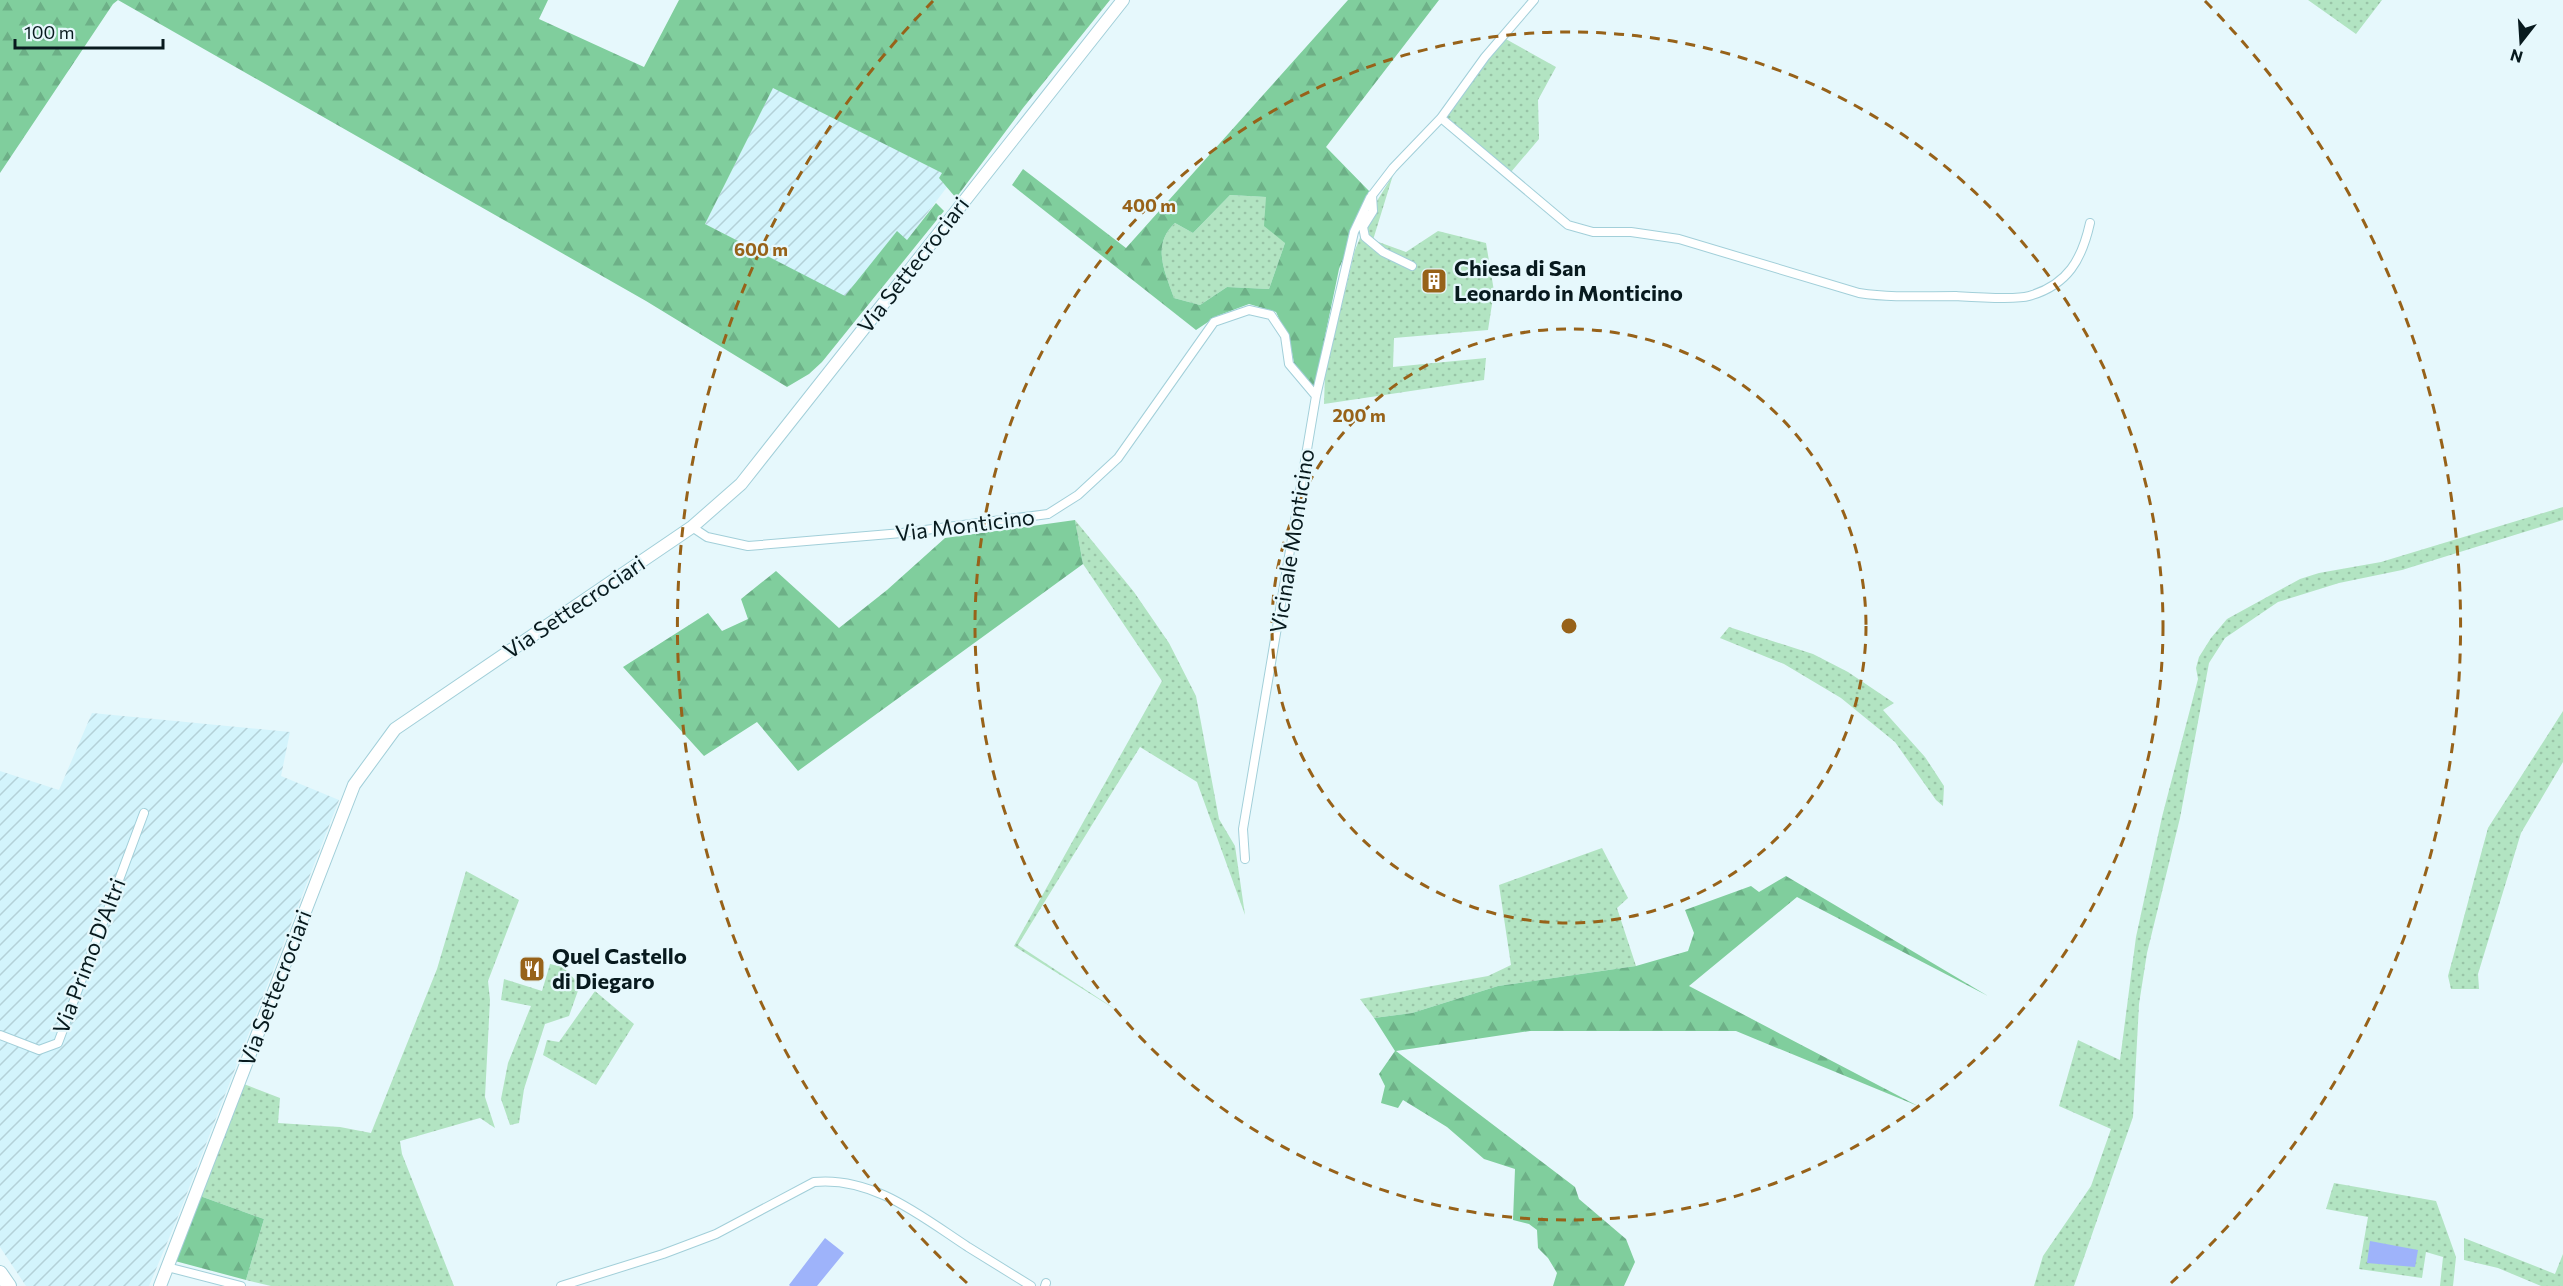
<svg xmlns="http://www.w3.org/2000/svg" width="2563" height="1286" viewBox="0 0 2563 1286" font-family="Commissioner,sans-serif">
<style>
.industrial{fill:url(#industrial-furrows)}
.grass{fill:url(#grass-dots)}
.forest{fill:url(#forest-firs);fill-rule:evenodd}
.water{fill:#9eb3fa}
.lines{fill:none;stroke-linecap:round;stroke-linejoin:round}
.street-casing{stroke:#a2cfd9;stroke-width:10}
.secondary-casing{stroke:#a2cfd9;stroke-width:14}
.primary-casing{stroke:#a2cfd9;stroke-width:16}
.street{stroke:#fff;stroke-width:8}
.secondary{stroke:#fff;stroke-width:12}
.primary{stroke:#fff;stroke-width:14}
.ring{fill:none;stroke:#976219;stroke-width:3;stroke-dasharray:10 8}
.labels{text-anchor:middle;stroke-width:4.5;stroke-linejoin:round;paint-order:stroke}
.street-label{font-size:22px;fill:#081a1e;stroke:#e6f8fc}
.poi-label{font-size:22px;font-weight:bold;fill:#081a1e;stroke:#e6f8fc;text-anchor:start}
.centre{fill:#976219;stroke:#e6f8fc;stroke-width:3}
.ring-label{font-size:18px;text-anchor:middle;font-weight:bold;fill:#976219;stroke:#e6f8fc;stroke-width:4.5;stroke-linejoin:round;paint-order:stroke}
</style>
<defs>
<pattern id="industrial-furrows" width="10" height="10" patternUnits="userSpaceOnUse" patternTransform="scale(1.5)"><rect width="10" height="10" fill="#d3f4fc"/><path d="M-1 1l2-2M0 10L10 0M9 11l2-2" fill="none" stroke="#b4d1d8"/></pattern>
<pattern id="grass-dots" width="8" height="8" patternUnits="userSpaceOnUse" patternTransform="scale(1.5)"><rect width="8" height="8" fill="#b2e4c2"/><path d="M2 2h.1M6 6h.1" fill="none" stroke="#98c3a6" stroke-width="1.8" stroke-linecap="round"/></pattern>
<pattern id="forest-firs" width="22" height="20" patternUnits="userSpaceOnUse" patternTransform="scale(1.5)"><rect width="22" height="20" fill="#80ce9d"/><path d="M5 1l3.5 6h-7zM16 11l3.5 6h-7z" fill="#6db087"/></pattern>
</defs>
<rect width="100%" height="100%" fill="#e6f8fc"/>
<path class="industrial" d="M773 87 942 173 939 178 947 187 907 240 897 232 845 297 705 224Z
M92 713 290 732 281 776 339 800 177 1219 149 1286H26L0 1247V771L59 790Z"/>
<path class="grass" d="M2308 0H2382L2356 34Z
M1504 38 1556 67 1538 100 1539 139 1511 172 1440 120Z
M1393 175 1373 240 1406 252 1438 231 1486 243 1494 291 1488 330 1394 338 1393 367 1486 358 1484 380 1324 404 1325 374 1355 250 1372 209Z
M1230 195 1266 197 1285 243 1269 289 1227 287 1200 305 1174 298C1165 272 1151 245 1175 223L1193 233Z
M2563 507V520L2402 570 2339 583 2278 602 2225 638 2209 663 2180 818 2147 953 2139 1004 2133 1117 2074 1286H2034L2043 1256 2091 1186 2111 1129 2059 1106 2078 1040 2120 1060 2136 937 2162 817 2198 679 2196 668 2199 657 2211 638 2227 619 2300 579 2319 573 2381 562Z
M1075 520 1134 592 1169 643 1196 696 1219 819 1235 846 1245 915 1197 782 1140 747 1018 945 1121 1013 1014 946 1162 681 1083 564Z
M1729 627 1813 654 1848 672 1894 703 1883 710 1925 757 1944 786 1943 806 1936 800 1895 742 1841 698 1784 664 1720 638Z
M2563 711V762L2521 833 2478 974 2479 989H2451L2448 976 2488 828Z
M1602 848 1628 898 1617 908 1636 966 1498 986 1412 1013 1374 1018 1360 999 1488 976 1511 965 1499 885Z
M466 871 519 900 488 981 490 1000 485 1097 495 1128 480 1118 400 1141 402 1154 454 1286H271L246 1280 264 1219 200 1196 244 1084 280 1098 278 1123 340 1127 371 1133 437 969Z
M550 964 563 967 580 985 569 1016 545 1024 524 1089 519 1123 510 1125 501 1099 508 1063 531 1006 501 1000 504 979 542 991Z
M595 991 634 1024 596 1085 543 1055 547 1040 559 1042Z
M2334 1183 2436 1201 2456 1257 2453 1286H2440L2443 1257 2426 1252 2422 1278 2359 1269 2368 1217 2326 1209Z
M2464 1238 2555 1274 2563 1254V1286H2541L2498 1268 2464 1260Z"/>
<path class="forest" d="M0 0H548L539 19 644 67 679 0H1110L1023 108 956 198 939 178 942 173 773 88 705 224 845 296 897 231 907 240 936 203 944 211 822 362 809 374 787 387 646 301 118 0 113 4 0 173Z
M1348 0H1439L1326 147 1370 192 1339 269 1314 389 1294 363 1290 342 1276 312 1249 304 1217 316 1196 330 1012 185 1023 169 1126 248ZM1230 195 1266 197 1264 226 1285 243 1269 289 1227 287 1200 305 1174 298C1165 272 1151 245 1175 223L1193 233Z
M1075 520 1083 564 798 771 757 722 704 756 623 667 708 613 722 631 748 619 741 599 776 571 839 628 887 590 945 538Z
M1786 876 1988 996 1797 897 1689 986 1918 1106 1736 1031H1530L1396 1051 1575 1187 1579 1199 1626 1239 1635 1262 1624 1286H1553L1557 1273 1548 1258 1538 1248 1537 1230 1529 1224 1513 1220 1515 1169 1484 1159 1447 1127 1403 1100 1398 1108 1381 1103 1385 1086 1379 1074 1395 1051 1374 1018 1412 1013 1498 986 1636 966 1688 951 1694 933 1685 910 1751 886 1759 892Z
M200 1196 264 1219 246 1280 175 1261Z"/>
<path class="water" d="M825 1238 844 1253 817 1286H790L789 1285Z
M2370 1241 2418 1250 2415 1267 2367 1263Z"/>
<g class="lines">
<g class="street-casing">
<path id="street" d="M1441 118 1568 225 1593 232H1631L1679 239 1859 293C1891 298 1923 296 1956 296 1972 297 2016 300 2029 296 2068 285 2082 259 2090 223
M1372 195 1373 211 1363 227 1365 237 1383 252 1412 266
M692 527 707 537 748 546 902 533 1048 514 1078 495 1118 458 1214 322 1249 310 1271 315 1285 336 1289 364 1316 396
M1245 859 1243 829 1316 396 1354 232 1370 198 1393 168 1441 118 1485 57 1534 0
M0 1035 39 1050 58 1043 144 813
M167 1267 241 1286
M561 1286 663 1254 716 1234 814 1182C873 1176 922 1217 968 1247 989 1260 1010 1273 1031 1286
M1045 1286 1046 1283"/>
</g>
<g class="secondary-casing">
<path id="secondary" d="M160 1286 354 785 395 729 692 527 741 484 1123 0"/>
</g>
<g class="primary-casing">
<path id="primary" d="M0 1273 9 1286"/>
</g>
<use href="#street" class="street"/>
<use href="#secondary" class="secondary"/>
<use href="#primary" class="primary"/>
</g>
<g class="ring">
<circle cx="1569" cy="626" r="297"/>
<circle cx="1569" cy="626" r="594"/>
<path d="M967 1283A891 891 0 0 1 933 1M2205 1A891 891 0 0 1 2171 1283"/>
</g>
<defs>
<g id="building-square" transform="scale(1.35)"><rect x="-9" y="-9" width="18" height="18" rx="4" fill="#976219" stroke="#e6f8fc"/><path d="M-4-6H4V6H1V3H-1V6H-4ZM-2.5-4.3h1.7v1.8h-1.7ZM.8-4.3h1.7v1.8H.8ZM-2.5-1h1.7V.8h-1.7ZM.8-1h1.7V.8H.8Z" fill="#fff"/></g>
<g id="restaurant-square" transform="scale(1.35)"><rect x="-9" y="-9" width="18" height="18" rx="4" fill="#976219" stroke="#e6f8fc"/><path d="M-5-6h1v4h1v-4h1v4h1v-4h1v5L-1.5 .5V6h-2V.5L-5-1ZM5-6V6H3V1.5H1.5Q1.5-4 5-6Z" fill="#fff"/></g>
</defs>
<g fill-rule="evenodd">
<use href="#building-square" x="1434" y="281"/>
<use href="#restaurant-square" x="532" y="969"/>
</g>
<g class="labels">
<g class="street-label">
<text transform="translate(913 265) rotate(-52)" y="8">Via Settecrociari</text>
<text transform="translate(965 525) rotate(-7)" y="8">Via Monticino</text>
<text transform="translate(1292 541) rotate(-81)" y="8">Vicinale Monticino</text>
<text transform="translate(574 607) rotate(-34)" y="8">Via Settecrociari</text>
<text transform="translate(89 956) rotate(-69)" y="8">Via Primo D'Altri</text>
<text transform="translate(275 988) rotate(-69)" y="8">Via Settecrociari</text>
</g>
<g class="poi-label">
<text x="1454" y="276">Chiesa di San<tspan x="1454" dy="25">Leonardo in Monticino</tspan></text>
<text x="552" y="964">Quel Castello<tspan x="552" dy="25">di Diegaro</tspan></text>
</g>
</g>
<circle cx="1569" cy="626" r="9" class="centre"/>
<g class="ring-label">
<text x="1149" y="212">400 m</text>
<text x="761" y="256">600 m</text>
<text x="1359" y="422">200 m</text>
</g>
<g transform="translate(2521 42) rotate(197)" stroke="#e6f8fc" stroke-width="4.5" paint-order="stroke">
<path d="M0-4.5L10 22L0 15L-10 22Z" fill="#081a1e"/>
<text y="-9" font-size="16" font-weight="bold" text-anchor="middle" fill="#081a1e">N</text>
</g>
<path d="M15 39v9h148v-9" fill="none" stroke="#081a1e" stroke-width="3"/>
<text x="24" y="39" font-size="18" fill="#081a1e" stroke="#e6f8fc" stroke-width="4.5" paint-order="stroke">100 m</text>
</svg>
